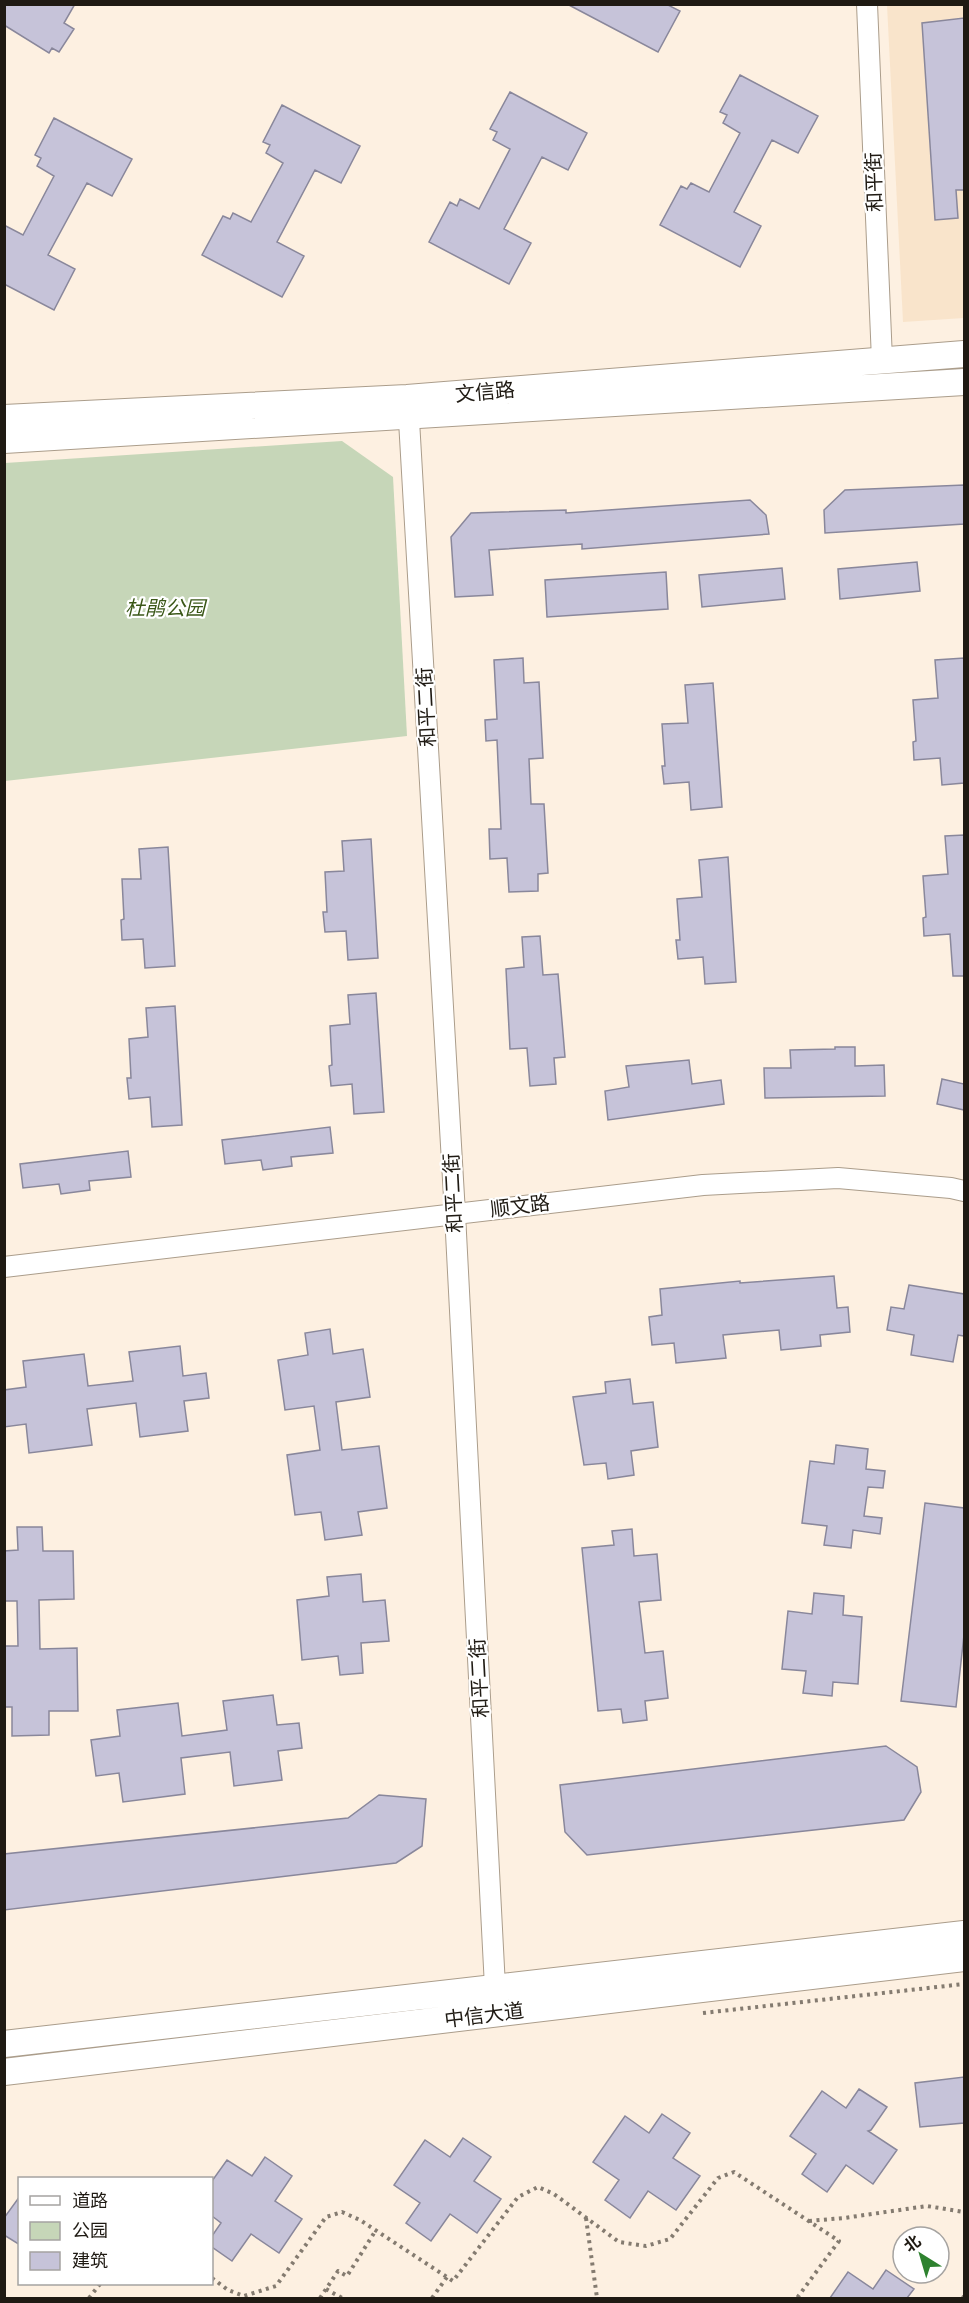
<svg xmlns="http://www.w3.org/2000/svg" width="969" height="2303" viewBox="0 0 969 2303" font-family="'IBM Plex Serif','Noto Sans SC',serif">
<style>
.built{fill:#f9e4cb}
.green{fill:#c6d6b8}
.building{fill:#c6c3d9;stroke:#89879b;stroke-width:1.5}
.lines{fill:none;stroke-linecap:round;stroke-linejoin:round}
.minor-casing{stroke:#ab9d8b;stroke-width:22}
.major-casing{stroke:#ab9d8b;stroke-width:28}
.path{stroke:#847b70;stroke-width:4;stroke-dasharray:3 4.5;stroke-linecap:butt}
.minor{stroke:#fff;stroke-width:20}
.major{stroke:#fff;stroke-width:26}
.labels{text-anchor:middle;stroke-width:4.5;stroke-linejoin:round;paint-order:stroke}
.street-label{font-size:20px;fill:#1f1a13;stroke:#fff}
.park-label{font-size:20px;font-style:italic;fill:#3a5717;stroke:#fff}
</style>
<rect width="100%" height="100%" fill="#fdf0e1"/>
<path class="built" d="M887 5H964V318L903 322Z"/>
<path class="green" d="M342 441 393 477 407 736 5 781V463Z"/>
<path class="building" d="M4 4H75L64 23 74 29 59 52 52 48 49 53 4 25Z
M567 4H666L680 11 658 52Z
M964 18V190H956L958 218 935 220 922 23Z
M740 75 818 116 798 153 772 140 734 212 761 226 740 267 660 225 681 186 687 189 691 183 709 192 740 133 723 123 727 115 720 112Z
M510 92 587 133 568 170 542 157 504 229 531 243 509 284 429 242 450 202 457 206 460 199 479 209 510 149 493 140 497 132 490 129Z
M282 105 360 146 341 183 315 170 277 242 304 256 282 297 202 255 223 216 230 219 233 213 251 222 283 163 266 153 270 145 263 142Z
M54 118 132 159 112 196 87 183 48 255 75 269 54 310 4 284V225L23 235 54 176 37 166 41 158 35 155Z
M964 485V524L825 533 824 510 845 490Z
M750 500 766 515 769 534 582 549V544L489 550 493 595 455 597 451 537 471 513 566 510V513Z
M917 562 920 591 840 599 838 569Z
M782 568 785 599 702 607 699 575Z
M666 572 668 609 547 617 545 580Z
M523 658 524 683 539 682 543 758 529 759 531 804H544L548 873 538 874V891L509 892 507 858 490 859 489 829H501L497 740 486 741 485 720 497 719 494 660Z
M964 658V783L942 785 940 758 914 760 913 742 916 741 913 700 938 698 935 660Z
M713 683 722 807 691 810 689 782 664 784 662 766H665L662 724 688 723 685 685Z
M964 835V976H953L950 934 924 936 923 918 926 917 923 876 948 874 945 836Z
M371 839 378 958 348 960 346 931 325 932 323 912H327L325 872 344 871 342 841Z
M168 847 175 966 145 968 143 939 122 940 121 920 124 919 122 879H141L139 849Z
M728 857 736 982 705 984 703 957 678 959 676 940H680L677 899 702 897 699 860Z
M540 936 543 975 558 974 565 1057 554 1058 556 1084 530 1086 527 1048 510 1049 506 969 524 967 522 937Z
M376 993 384 1112 354 1114 352 1084 331 1086 329 1066 332 1065 330 1026 350 1024 348 995Z
M175 1006 182 1125 152 1127 150 1097 129 1099 127 1078H131L129 1039 148 1037 146 1008Z
M835 1047H855V1066L884 1065 885 1096 765 1098 764 1068H791L790 1050 835 1049Z
M689 1060 692 1084 721 1080 724 1104 608 1120 605 1091 629 1087 626 1066Z
M942 1079 964 1084V1110L937 1104Z
M330 1127 333 1153 291 1157 292 1166 263 1170 261 1160 225 1164 222 1140Z
M128 1151 131 1177 89 1181 90 1190 61 1194 59 1184 23 1188 20 1164Z
M834 1276 837 1308 848 1307 850 1332 820 1335 821 1346 781 1350 779 1330 723 1335 726 1358 676 1363 674 1343 652 1345 649 1317 662 1315 660 1289 740 1281V1283Z
M909 1285 964 1294V1336L958 1335 953 1362 911 1355 914 1335 887 1330 891 1307 904 1309Z
M330 1329 333 1354 363 1349 370 1397 336 1402 342 1450 379 1446 387 1508 358 1512 362 1535 325 1540 321 1512 295 1515 287 1455 320 1450 314 1406 285 1410 278 1360 308 1355 305 1333Z
M180 1346 183 1376 206 1373 209 1398 184 1401 188 1431 140 1437 136 1403 87 1409 92 1445 29 1453 26 1424 4 1427V1390L26 1387 23 1361 84 1354 88 1386 133 1381 129 1352Z
M630 1379 633 1404 653 1402 658 1447 631 1451 634 1475 608 1479 606 1463 584 1465 573 1397 606 1393 605 1382Z
M836 1445 868 1449 866 1469 885 1471 883 1488 868 1487 864 1516 882 1518 880 1534 853 1530 851 1548 824 1545 827 1526 802 1523 810 1461 834 1464Z
M925 1503 964 1508V1635L956 1707 901 1701Z
M17 1527H42L43 1551H73L74 1599 39 1600 40 1649 77 1648 78 1711H49V1735L12 1736V1707H4V1646H18L17 1601H4V1551L18 1550Z
M632 1529 634 1556 657 1554 661 1600 639 1602 645 1653 663 1651 668 1698 645 1701 647 1720 623 1723 621 1709 598 1711 582 1548 614 1545 612 1531Z
M361 1574 363 1602 385 1600 389 1641 361 1643 363 1673 340 1675 338 1656 302 1660 297 1600 329 1596 327 1577Z
M814 1593 844 1596 843 1615 862 1617 858 1684 833 1682 832 1696 803 1693 806 1671 782 1669 788 1611 812 1614Z
M273 1695 277 1725 299 1723 302 1748 278 1751 282 1780 234 1786 230 1752 181 1758 185 1794 123 1802 119 1773 96 1776 91 1740 120 1736 117 1710 178 1703 182 1736 227 1730 223 1701Z
M886 1746 917 1767 921 1792 904 1820 587 1855 565 1832 560 1785Z
M379 1795 426 1799 422 1846 396 1863 4 1910V1854L348 1818Z
M964 2077V2123L920 2127 915 2083Z
M859 2089 887 2107 871 2130 868 2131 897 2150 873 2184 846 2165 827 2192 802 2174 816 2154 790 2136 822 2091 846 2108Z
M662 2114 690 2133 673 2158 700 2176 676 2210 648 2191 630 2218 605 2200 619 2180 593 2162 625 2116 649 2133Z
M463 2138 491 2157 474 2181 501 2199 477 2233 450 2214 431 2241 406 2223 420 2203 394 2185 425 2140 450 2157Z
M265 2157 292 2176 275 2201 302 2219 279 2253 251 2234 232 2261 212 2247V2236L221 2223 212 2216V2181L227 2160 252 2176Z
M20 2196V2245L4 2235V2218Z
M886 2270 914 2289 907 2298H830L848 2272 873 2289Z"/>
<g class="lines">
<g class="minor-casing">
<path id="minor" d="M867 4 882 360
M408 403 455 1214 495 1987
M4 1267 703 1185 838 1178 951 1188 964 1191"/>
</g>
<g class="major-casing">
<path id="major" d="M4 418 407 398 964 354
M4 440 964 382
M4 2044 964 1934
M4 2072 964 1958"/>
</g>
<path class="path" d="M703 2013 964 1984
M586 2218 597 2298
M809 2221 844 2218 927 2206 964 2212
M212 2278 228 2290 244 2296 276 2286 326 2217 342 2212 360 2220 453 2281 518 2197 538 2187 554 2194 619 2242 646 2246 670 2239 718 2178 734 2172 839 2241 797 2298
M326 2289 342 2298
M89 2298 100 2284
M320 2298 338 2271 347 2276 376 2230
M432 2298 447 2277
M963 2298 964 2296"/>
<use href="#minor" class="minor"/>
<use href="#major" class="major"/>
</g>
<g class="labels">
<g class="street-label">
<text transform="translate(874 182) rotate(-92)" y="7">和平街</text>
<text transform="translate(485 392) rotate(-5)" y="7">文信路</text>
<text transform="translate(426 707) rotate(-93)" y="7">和平二街</text>
<text transform="translate(453 1193) rotate(-93)" y="7">和平二街</text>
<text transform="translate(520 1206) rotate(-7)" y="7">顺文路</text>
<text transform="translate(479 1678) rotate(-93)" y="7">和平二街</text>
<text transform="translate(484 2015) rotate(-7)" y="7">中信大道</text>
</g>
<g class="park-label">
<text x="165" y="615">杜鹃公园</text>
</g>
</g>
<rect width="969" height="2303" fill="none" stroke="#1f1a13" stroke-width="12"/>
<rect x="18" y="2177" width="195" height="108" fill="#ffffff" stroke="#a5a3a1" stroke-width="1.5"/>
<rect x="30" y="2196" width="30" height="9" fill="#ffffff" stroke="#a5a3a1" stroke-width="1.5"/>
<text x="72" y="2207" font-size="18" fill="#1f1a13">道路</text>
<rect x="30" y="2222" width="30" height="18" fill="#c6d6b8" stroke="#a5a3a1" stroke-width="1.5"/>
<text x="72" y="2237" font-size="18" fill="#1f1a13">公园</text>
<rect x="30" y="2252" width="30" height="18" fill="#c6c3d9" stroke="#a5a3a1" stroke-width="1.5"/>
<text x="72" y="2267" font-size="18" fill="#1f1a13">建筑</text>
<g transform="translate(921 2255) rotate(323)"><circle r="28" fill="#ffffff" stroke="#a5a3a1" stroke-width="1.5"/>
<path d="M0-4.5L10 22L0 15L-10 22Z" fill="#2e822f"/>
<text y="-9" font-size="16" font-weight="bold" text-anchor="middle" fill="#1f1a13">北</text>
</g>
</svg>
